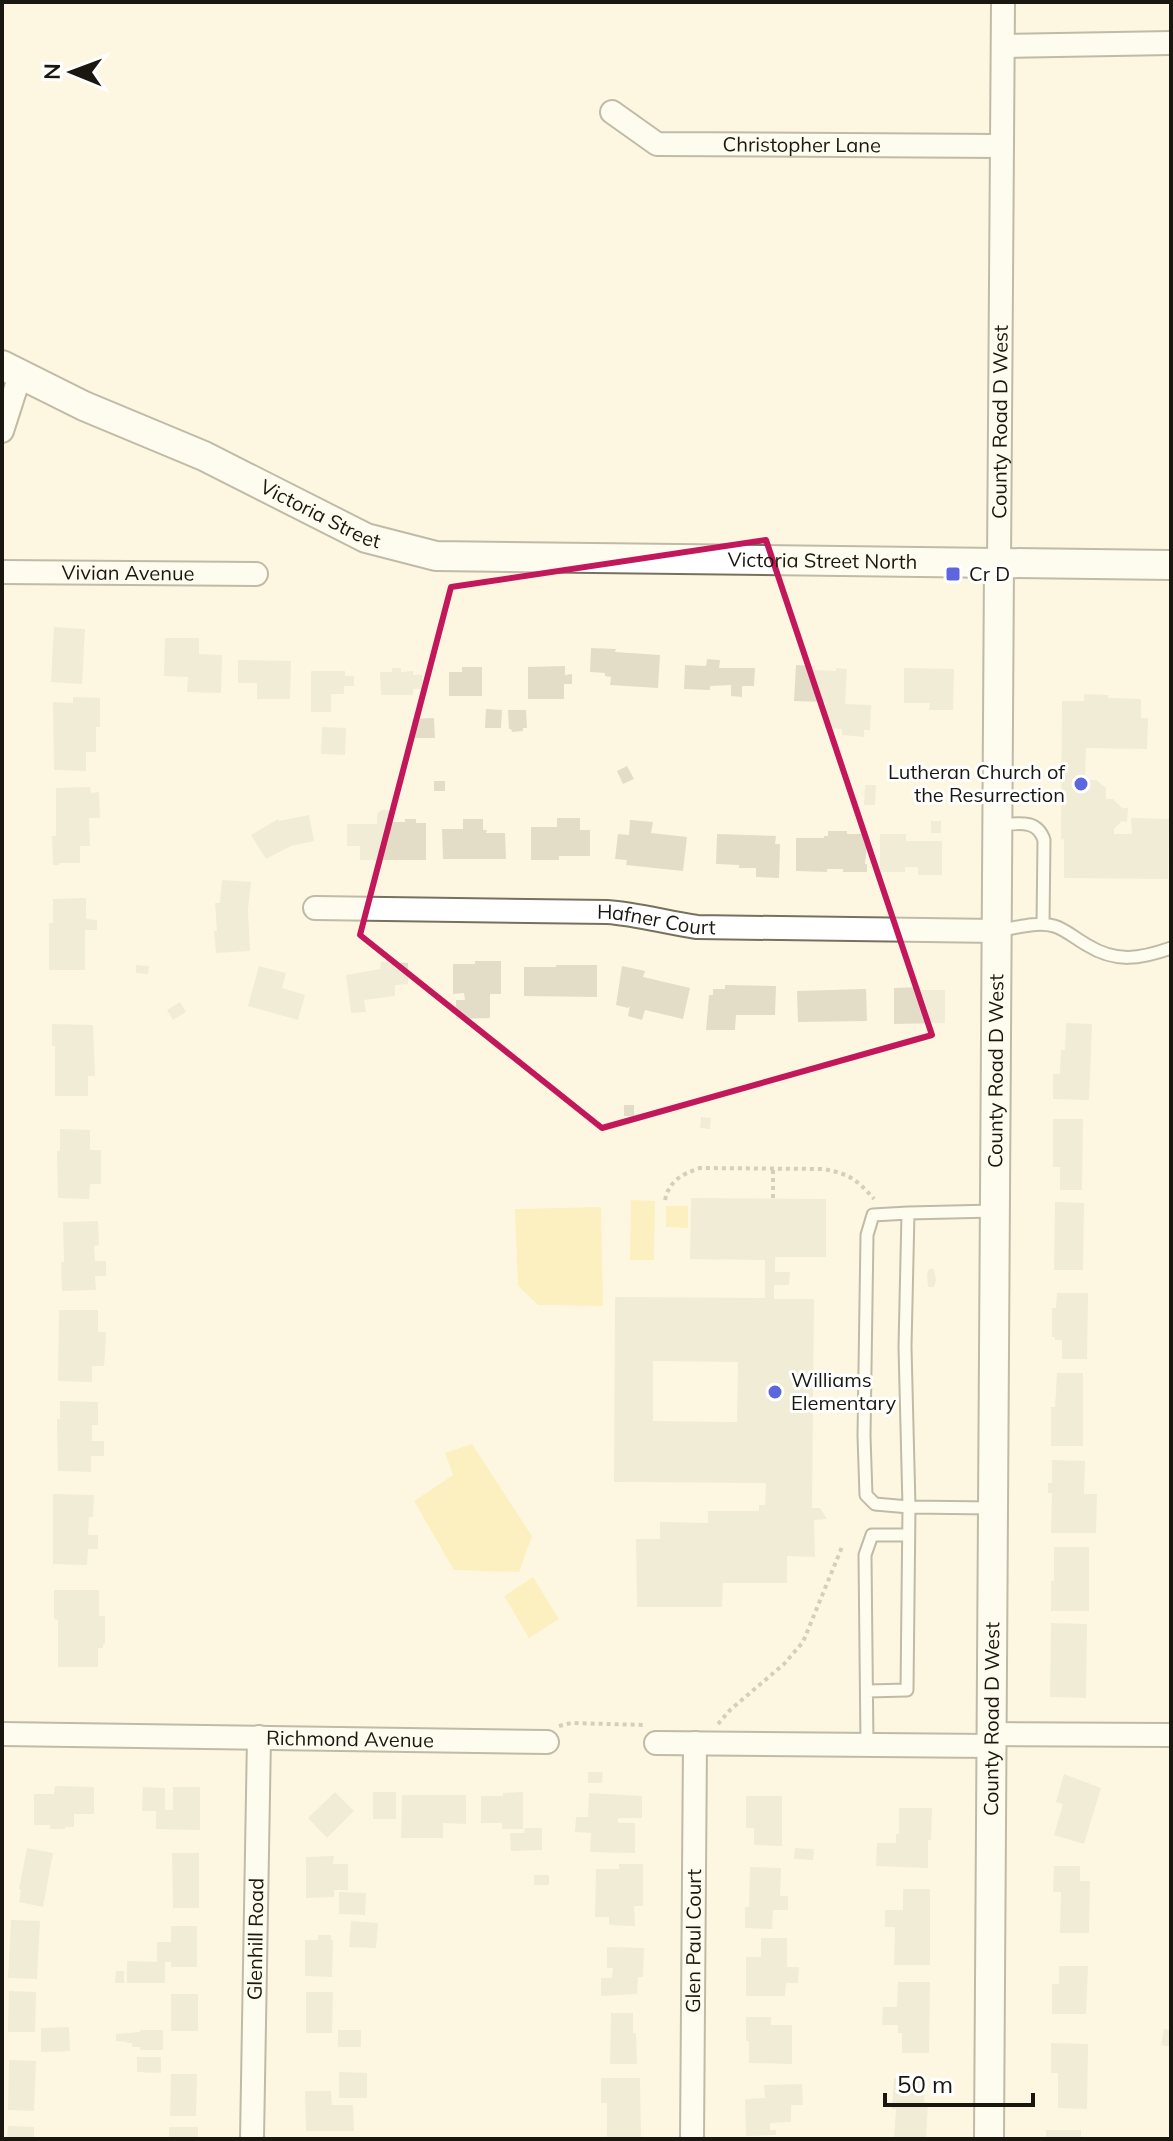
<svg xmlns="http://www.w3.org/2000/svg" width="1173" height="2141" viewBox="0 0 1173 2141" font-family="Mulish,sans-serif">
<style>
.green{fill:#fae69a}
.building{fill:#e3ddc7;fill-rule:evenodd}
.lines{fill:none;stroke-linecap:round;stroke-linejoin:round}
.service-casing{stroke:#76715e;stroke-width:15}
.minor-casing{stroke:#76715e;stroke-width:26}
.tertiary-casing{stroke:#76715e;stroke-width:32}
.path{stroke:#a29e8d;stroke-width:4;stroke-dasharray:4 4;stroke-linecap:butt}
.service{stroke:#fff;stroke-width:11}
.minor{stroke:#fff;stroke-width:22}
.tertiary{stroke:#fff;stroke-width:28}
.marked{fill:none;stroke:#c2185b;stroke-width:6;stroke-linejoin:round}
.poi-dot{fill:#5c66de;stroke:#fff;stroke-width:3}
.labels{text-anchor:middle;stroke-width:6;stroke-linejoin:round;paint-order:stroke}
.street-label{font-size:20px;fill:#19170f;stroke:#fff}
.poi-label{font-size:20px;fill:#19170f;stroke:#fff;text-anchor:start}
</style>
<rect width="100%" height="100%" fill="#fdf7e1"/>
<path class="green" d="M631 1200 655 1201 654 1260H630Z
M666 1206H688V1228L666 1227Z
M601 1207 603 1306 538 1305 518 1286 515 1209Z
M472 1444 532 1536 519 1572 454 1570 414 1501 453 1475 445 1453Z
M533 1577 559 1619 529 1638 504 1596Z"/>
<path class="building" d="M54 627 85 629 82 684 51 682Z
M165 638H199V654L222 655 221 693 187 692 188 677 164 676Z
M591 648 616 649 615 652 660 655 658 688 610 685 611 677 605 676V673L590 672Z
M707 659 720 660 719 668H755L754 686H742V697L731 696V685L710 686V690L684 689 685 665 706 666Z
M238 660 291 661 290 699H257V683H238Z
M796 665 815 666V670L836 671V668L847 669 845 704 871 705 870 730H864V737L842 735V729L825 728 826 702 794 701Z
M565 666V675L572 674V684H564V699H528V667Z
M462 667H482V696H449V672H462Z
M392 668H401V672L413 671V675H422V689H413V695H381L380 672H392Z
M904 668 954 669 953 710H929L930 703H904Z
M311 671H345V676H354V686H344V694H331V712H311Z
M1084 694 1108 695V698L1141 699V718H1148L1147 749 1086 748 1085 780H1096L1106 788V799H1113L1122 808H1128L1127 822 1122 821 1114 829V834H1132L1131 818 1169 819 1168 879 1064 878V839L1061 840 1062 701H1084Z
M73 697 100 698V727H96V752H86V771L54 770 53 702 73 703Z
M486 709 502 710 501 728H485Z
M508 710H526L527 728H523V731L512 732 511 729H509Z
M434 718 435 738H412V719Z
M322 727 346 728 345 755 321 754Z
M627 766 634 779 623 784 617 771Z
M434 781H445V791H434Z
M865 785H876L875 805H864Z
M90 787 91 793 99 792 100 818H89L90 846H80V863H60L59 865H53L52 836H56V788Z
M381 810H387L392 814V822H405V819H416V823H426V860H360V846H347V824H377V814Z
M309 815 314 841 291 846 266 859 251 835 278 819 279 821Z
M557 818H580V830H590V856H559V860H531V827H557Z
M463 819H483V830H487L486 833H505L506 859H443L442 829H463Z
M630 820 653 822 651 833 687 837 683 871 626 865 627 860 615 859 618 834 629 835Z
M931 821H941V833H931Z
M828 831H847V834H868L865 864H867V872H843V869H827V872L796 871V838H824V836H828Z
M717 834 776 836 775 844H780L779 878 756 877V868H739V865L716 864Z
M880 834H906V841H942V875H918V867H905V872H880Z
M222 880 251 882 248 909 250 951 216 953 214 931H217L215 903H220Z
M86 898V919L97 920V930H85V970H49V923H53V899Z
M475 961H501V994H490V1018L456 1019V1000H465L464 993 453 994V964H475Z
M381 962 408 963V984L395 985V996L364 1000 366 1012 351 1013 346 975 380 969Z
M136 965 149 966 148 974 136 973Z
M556 965H597V997L524 996V967H556Z
M259 966 286 973 282 988 305 995 298 1020 248 1006Z
M622 966 645 971 643 977 690 988 683 1019 645 1010 642 1020 628 1016 630 1006 628 1008 616 1005Z
M725 985 776 986 775 1015H736L735 1030H706L709 995H713V989H725Z
M920 987V990H945V1023L894 1024V988Z
M866 989 867 1021 798 1022 797 991Z
M180 1002 186 1012 173 1020 167 1010Z
M1066 1023 1092 1024 1089 1100 1053 1099V1074H1060L1061 1050H1065Z
M52 1024 93 1025 95 1076H88V1096H55V1046H52Z
M624 1105H634V1116H624Z
M701 1117 711 1118 710 1129 700 1128Z
M1053 1119H1083L1082 1190H1060V1167H1053Z
M60 1129 90 1130V1150H101V1184H90L89 1199 58 1198 57 1151H60Z
M691 1198 826 1199V1257H775V1272H790L789 1285H774V1299H814L812 1508H820L827 1519 814 1520 815 1557 787 1556V1583H723L722 1607H637L636 1539H660V1522L708 1523V1511H759V1505H765L766 1483 614 1482 615 1297 765 1298V1260L690 1259ZM653 1361 738 1362 737 1422 653 1421Z
M1055 1202 1084 1203 1083 1270H1054Z
M98 1221 99 1245 94 1246 95 1261H106V1276H95L96 1290 62 1291 61 1262H64L63 1222Z
M929 1269H934L936 1280 934 1287H928L927 1274Z
M1057 1293H1088L1087 1359H1062V1340H1055V1337H1052V1308H1056Z
M59 1310H98V1332H106L105 1355 104 1366H92V1382L58 1381Z
M1057 1373H1083V1446H1051V1407H1055Z
M60 1401 98 1402V1425H92V1441H104V1456H91V1472L58 1471 57 1419H60Z
M1052 1460 1085 1461 1084 1494H1097L1096 1533H1051L1052 1493H1048V1483H1052Z
M53 1494 94 1495 93 1517H89L88 1535H98V1549H88L87 1565 53 1564Z
M1054 1547H1089V1611H1051V1581H1054Z
M54 1590H99V1616H105V1644H103V1648H98V1667H58V1620L54 1619Z
M1051 1623 1087 1624 1086 1698 1050 1697Z
M588 1772H603L602 1783H588Z
M1064 1774 1101 1788 1084 1844 1054 1835 1063 1804 1056 1802Z
M55 1786 94 1787V1814H74V1827H65V1829H50V1825H34V1794H54Z
M143 1787 165 1788V1810H173V1787H200V1830L156 1829V1811H142Z
M335 1792 354 1811 327 1838 308 1818Z
M373 1792H396V1819H373Z
M523 1792V1829H502V1823H481V1796H503V1793Z
M589 1793 642 1796V1818H618V1823H635V1853L590 1852 591 1833 575 1832 576 1817H588Z
M402 1795H466V1824L443 1823V1838H401Z
M746 1796H782V1846L754 1845V1828H746Z
M899 1808H932L931 1840H928V1868L876 1866 877 1843H896V1834H899Z
M525 1828H542V1850L511 1851 510 1833H524Z
M27 1848 53 1853 43 1907 19 1902 21 1890 19 1889Z
M795 1848 814 1849 813 1860 794 1859Z
M172 1853H199V1908H173Z
M334 1856 333 1864H348V1890H334V1897L306 1898V1857Z
M619 1864H643V1906H634L635 1926 609 1925V1917H595L596 1869H619Z
M1054 1866H1080V1881H1090L1089 1933H1060L1061 1892H1053Z
M750 1867 781 1868 780 1896H788V1910H773L772 1929 745 1928V1907H749Z
M534 1875H549V1885H534Z
M903 1889H930V1965H894L895 1927H885V1910H903Z
M339 1892 366 1893 365 1915 339 1914Z
M11 1920 40 1921 37 1979 8 1978Z
M351 1921 378 1923 376 1948 349 1947Z
M171 1926H197V1967H171V1962H165V1983H127V1961L157 1962V1942H171Z
M318 1935H331V1940H333L332 1977 305 1976V1940H318Z
M761 1938H787V1967H799L798 1983H786L785 1996H746V1957H761Z
M607 1947 644 1948 643 1977H638L637 1994 601 1996V1978H612L613 1968H607Z
M1059 1966H1088L1086 2014H1052V1984H1059Z
M116 1971H124V1983H115Z
M898 1982H930L929 2053H902V2033H898V2025H882L883 2007H897Z
M9 1991 36 1992 35 2032H8Z
M306 1992H333L332 2033H306Z
M171 1994H198V2031H171Z
M611 2013H633V2033H636L637 2064H610Z
M746 2017H771V2025H792V2064L749 2063V2041H746Z
M69 2027 70 2051 41 2052V2028Z
M1164 2029 1171 2030V2047L1161 2045Z
M140 2030H163V2050H140V2047H132V2043H127V2042L116 2041V2034L140 2032Z
M338 2030H361V2047H338Z
M1051 2043 1088 2044 1087 2109 1058 2108V2073H1051Z
M137 2057H161V2073L137 2072Z
M9 2060 36 2061 34 2111 8 2110Z
M339 2072 367 2073V2098H339Z
M171 2074H197L196 2116H170Z
M601 2078H640L641 2138 607 2139V2103H601Z
M894 2078 925 2080 924 2102 928 2103 926 2139 894 2138 896 2109H892Z
M802 2084 803 2105H791V2122L770 2123V2130H776V2135L746 2136 745 2099 765 2098 764 2085Z
M305 2091H331L332 2105H353L354 2131H306Z
M8 2126 34 2127V2139H7Z
M169 2127H198V2139H169Z
M1046 2130H1081V2139H1046Z"/>
<g class="lines">
<g class="service-casing">
<path id="service" d="M997 825C1016 824 1037 818 1044 840L1043 924
M997 931C1015 928 1037 921 1054 926 1065 929 1076 939 1087 945 1116 963 1140 959 1171 948
M908 1213 873 1215 867 1235 864 1436 866 1495 875 1504 909 1507 905 1347 908 1213 994 1211
M867 1691 907 1690 909 1507 992 1508
M867 1745 865 1555 872 1535H908"/>
</g>
<g class="minor-casing">
<g id="minor">
<path d="M1003 46 1171 43"/>
<path id="s1" d="M612 112 657 144 1002 146"/>
<path d="M2 431 20 375"/>
<path id="s2" d="M999 564 1003 2"/>
<path id="s3" d="M2 572 256 574"/>
<path id="s4" d="M315 908 607 912C638 914 667 923 697 927L997 931"/>
<path id="s5" d="M2 1734 547 1742"/>
<path d="M991 1734 1171 1735"/>
<path d="M656 1743 991 1746"/>
<path id="s6" d="M252 2139 259 1737"/>
<path id="s7" d="M692 2139 695 1743"/>
</g>
</g>
<g class="tertiary-casing">
<g id="tertiary">
<path id="s8" d="M2 365 84 406 204 456 366 538 436 556 1171 565"/>
<path id="s9" d="M989 2139 999 564"/>
</g>
</g>
<path class="path" d="M773 1198V1168
M665 1200C669 1181 682 1174 700 1168L823 1169C850 1174 856 1179 874 1199
M718 1724 730 1710 784 1664 803 1642 842 1547
M559 1726 571 1723 645 1725"/>
<use href="#service" class="service"/>
<use href="#minor" class="minor"/>
<use href="#tertiary" class="tertiary"/>
</g>
<path d="M0 0H1173V2141H0ZM766 540 932 1035 602 1128 360 935 451 587Z" fill="#fdf7e1" fill-opacity=".55" fill-rule="evenodd"/>
<path class="marked" d="M766 540 932 1035 602 1128 360 935 451 587Z"/>
<g class="poi-dot">
<rect x="945" y="566" width="16" height="16" rx="4"/>
<circle cx="1081" cy="784" r="8"/>
<circle cx="775" cy="1392" r="8"/>
</g>
<g class="labels">
<g class="street-label">
<text dy="7" stroke="none"><textPath href="#s1" startOffset="200">Christopher Lane</textPath></text>
<text dy="7" stroke="none"><textPath href="#s2" startOffset="142">County Road D West</textPath></text>
<text dy="7" stroke="none"><textPath href="#s8" startOffset="352">Victoria Street</textPath></text>
<text dy="7" stroke="none"><textPath href="#s8" startOffset="862">Victoria Street North</textPath></text>
<text dy="7" stroke="none"><textPath href="#s3" startOffset="126">Vivian Avenue</textPath></text>
<text dy="7" stroke="none"><textPath href="#s4" startOffset="342">Hafner Court</textPath></text>
<text dy="7" stroke="none"><textPath href="#s9" startOffset="1068">County Road D West</textPath></text>
<text dy="7" stroke="none"><textPath href="#s9" startOffset="420">County Road D West</textPath></text>
<text dy="7" stroke="none"><textPath href="#s5" startOffset="348">Richmond Avenue</textPath></text>
<text dy="7" stroke="none"><textPath href="#s6" startOffset="200">Glenhill Road</textPath></text>
<text dy="7" stroke="none"><textPath href="#s7" startOffset="198">Glen Paul Court</textPath></text>
</g>
<g class="poi-label">
<text x="969" y="581">Cr D</text>
<text x="1065" y="779" text-anchor="end">Lutheran Church of<tspan x="1065" dy="23">the Resurrection</tspan></text>
<text x="791" y="1387">Williams<tspan x="791" dy="23">Elementary</tspan></text>
</g>
</g>
<rect width="1173" height="2141" fill="none" stroke="#19170f" stroke-width="8"/>
<g transform="translate(72 72) rotate(271)" stroke="#ffffff" stroke-width="6" paint-order="stroke">
<path d="M0-6L14 30L0 20L-14 30Z" fill="#19170f"/>
<text y="-12" font-size="22" font-weight="bold" text-anchor="middle" fill="#19170f">N</text>
</g>
<path d="M885 2093v12h148v-12" fill="none" stroke="#19170f" stroke-width="4"/>
<text x="897" y="2093" font-size="24" fill="#19170f" stroke="#ffffff" stroke-width="6" paint-order="stroke">50 m</text>
</svg>
